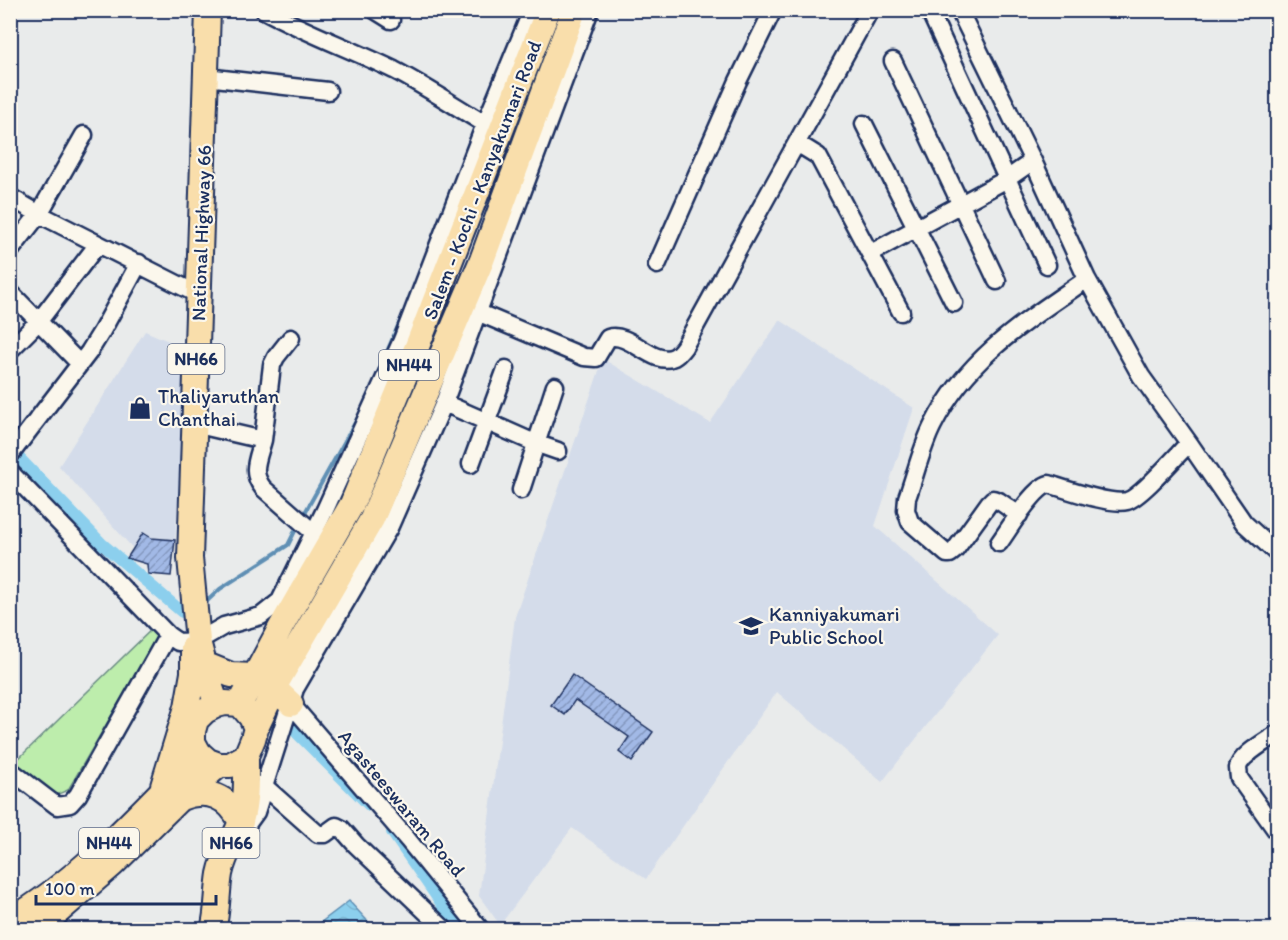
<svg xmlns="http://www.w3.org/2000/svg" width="1288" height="940" viewBox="0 0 1288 940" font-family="Itim,sans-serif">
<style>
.built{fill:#d4dcea}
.grass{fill:#bdedac;stroke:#6c8e85;stroke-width:1.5}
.water{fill:url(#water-waves);stroke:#5f8fb4;stroke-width:1.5}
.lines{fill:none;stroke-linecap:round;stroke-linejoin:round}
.stream{stroke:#5f8fb4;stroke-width:4}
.canal{stroke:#8ccfed;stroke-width:12}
.building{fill:url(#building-hatch);stroke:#1b2f5e;stroke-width:1.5}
.minor-casing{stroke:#1b2f5e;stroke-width:21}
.highway-casing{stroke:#1b2f5e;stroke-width:28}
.minor{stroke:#fbf7ec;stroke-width:16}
.highway{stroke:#f9deab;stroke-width:24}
.labels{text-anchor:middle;stroke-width:4.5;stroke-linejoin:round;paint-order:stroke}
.shield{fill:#fbf7ec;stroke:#5e6b89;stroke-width:1.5}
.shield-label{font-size:18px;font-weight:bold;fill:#1b2f5e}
.street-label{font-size:20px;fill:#1b2f5e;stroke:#fbf7ec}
.poi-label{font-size:20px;fill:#1b2f5e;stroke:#fbf7ec;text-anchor:start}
</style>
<defs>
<pattern id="water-waves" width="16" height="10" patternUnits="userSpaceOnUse" patternTransform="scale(1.5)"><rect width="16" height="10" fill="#8ccfed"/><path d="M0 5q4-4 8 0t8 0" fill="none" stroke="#78b2ce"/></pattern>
<pattern id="building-hatch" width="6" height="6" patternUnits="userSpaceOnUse" patternTransform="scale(1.5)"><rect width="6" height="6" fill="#a2b9e6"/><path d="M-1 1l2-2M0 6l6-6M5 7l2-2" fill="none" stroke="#8397be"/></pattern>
</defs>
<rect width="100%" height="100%" fill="#e9ebeb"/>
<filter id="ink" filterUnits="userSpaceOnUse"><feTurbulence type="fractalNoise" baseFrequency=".0167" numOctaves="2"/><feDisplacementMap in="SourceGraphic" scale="12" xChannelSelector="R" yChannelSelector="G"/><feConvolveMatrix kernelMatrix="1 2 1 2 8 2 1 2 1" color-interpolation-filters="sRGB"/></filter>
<g filter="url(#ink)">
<path class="built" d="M780 320 914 408 875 526 998 635 882 782 777 692 646 879 572 828 500 925 479 896 515 617 603 359 710 423Z
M145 331 190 350 175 540 147 564 59 466Z"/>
<path class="grass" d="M154 627 159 634 68 790 56 795 15 762Z"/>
<path class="water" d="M349 901 375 929H312Z"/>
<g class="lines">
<path class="stream" d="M377 375 401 319
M303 516 361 412
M204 604 220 589 288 545 298 525"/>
<path class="canal" d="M18 457 101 543 182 612
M294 730 369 805
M392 832 460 930"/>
</g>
<path class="building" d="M143 533 151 538 175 540 171 576 148 574 147 564 127 558Z
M572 675 653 732 632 762 619 752 629 737 575 700 565 715 551 705Z"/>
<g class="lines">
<g class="minor-casing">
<path id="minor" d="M264 10C306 33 351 49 394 70 425 86 455 106 485 124
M375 10 391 20
M929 10 1047 265
M959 10 1033 161 1087 279 1141 376 1189 443 1244 523 1278 554
M893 61 997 281
M206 77 328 91
M864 124 954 303
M797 143 818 156 901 312
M10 197 39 214 199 295
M10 251 39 214 84 135
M871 253 1007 179 1033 161
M657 265 738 81 773 10
M10 292 80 364
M477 312 584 357 596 358 608 338C630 331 653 367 674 357 678 355 681 351 684 347L870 10
M10 350 39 321 98 244
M444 403 535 443 558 451
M194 424 263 440C258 459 250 472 263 488L314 533
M263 440 272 365 276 357 291 338
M10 455 89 352 102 331 139 263
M471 464 506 369
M10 472 168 635 178 642 198 641 224 626 261 616 280 601 325 510 402 340 485 124 532 10
M521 490 555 386
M1019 515 999 501 993 499 989 503 955 550 950 554H947L910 522 906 510 907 498C915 476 922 446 933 425 967 357 1026 321 1087 279
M999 543C1010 528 1033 488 1049 484 1068 490 1110 505 1127 501 1141 497 1177 455 1189 443
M291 704 408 840 481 930
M1278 733C1267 741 1240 755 1238 768 1238 769 1239 777 1239 778L1278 833
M10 770 57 806 70 804 78 795 168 635
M264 786 318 834H325L336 826 342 829 356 845 443 928
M243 830 256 812 295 689 389 528 444 403 590 10"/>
</g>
<g class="highway-casing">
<path id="highway" d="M208 10 190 558 198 641 208 679 217 705
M204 664 231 675 254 676 274 688 291 704
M240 704 281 627 352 504 418 344 548 10
M256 728 251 717 240 704 225 703 217 705 205 711 196 720 193 731V742L199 753 208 761 219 765H230L246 756 253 739 256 728 279 679 372 519 482 260 574 10
M163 786 187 707 193 673V648
M181 798C208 788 228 796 241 822
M10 921C83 877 140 813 199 753
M37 930 112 865 177 801 219 765
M213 930C218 911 217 892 220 874 224 854 235 839 241 821 247 800 246 778 246 756"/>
</g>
<use href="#minor" class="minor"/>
<use href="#highway" class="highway"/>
</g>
</g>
<defs>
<g id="shop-bare" transform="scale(1.8)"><path d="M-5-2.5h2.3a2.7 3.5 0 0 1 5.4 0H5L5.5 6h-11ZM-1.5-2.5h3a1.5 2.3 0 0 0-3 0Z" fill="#1b2f5e" stroke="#fbf7ec" stroke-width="2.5" paint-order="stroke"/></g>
<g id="school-bare" transform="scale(1.8)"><path d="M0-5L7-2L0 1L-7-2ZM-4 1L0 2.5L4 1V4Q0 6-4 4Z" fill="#1b2f5e" stroke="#fbf7ec" stroke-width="2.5" paint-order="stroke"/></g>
</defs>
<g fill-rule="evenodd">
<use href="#shop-bare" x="140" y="408"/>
<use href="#school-bare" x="751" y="626"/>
</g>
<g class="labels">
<g class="shield">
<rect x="167.5" y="344" width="57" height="30" rx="4.5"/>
<rect x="379" y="350" width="60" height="30" rx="4.5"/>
<rect x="79" y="828" width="60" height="30" rx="4.5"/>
<rect x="202.5" y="828" width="57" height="30" rx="4.5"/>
</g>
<g class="shield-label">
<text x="196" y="365">NH66</text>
<text x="409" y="371">NH44</text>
<text x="109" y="849">NH44</text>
<text x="231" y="849">NH66</text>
</g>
<g class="street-label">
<text transform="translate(482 180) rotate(-69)" y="7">Salem - Kochi - Kanyakumari Road</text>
<text transform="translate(201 233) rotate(-88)" y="7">National Highway 66</text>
<text transform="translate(402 803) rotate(50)" y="7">Agasteeswaram Road</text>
</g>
<g class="poi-label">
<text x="158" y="403">Thaliyaruthan<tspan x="158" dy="23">Chanthai</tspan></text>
<text x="769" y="621">Kanniyakumari<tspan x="769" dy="23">Public School</tspan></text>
</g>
</g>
<rect width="1288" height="940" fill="none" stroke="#fbf7ec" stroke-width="36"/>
<rect x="18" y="18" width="1252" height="904" fill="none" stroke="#1b2f5e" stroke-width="2" filter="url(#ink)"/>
<path d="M36 895v9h180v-9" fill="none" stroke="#1b2f5e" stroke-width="3"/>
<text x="45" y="895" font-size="18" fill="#1b2f5e" stroke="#fbf7ec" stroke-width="4.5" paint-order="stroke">100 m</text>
</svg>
